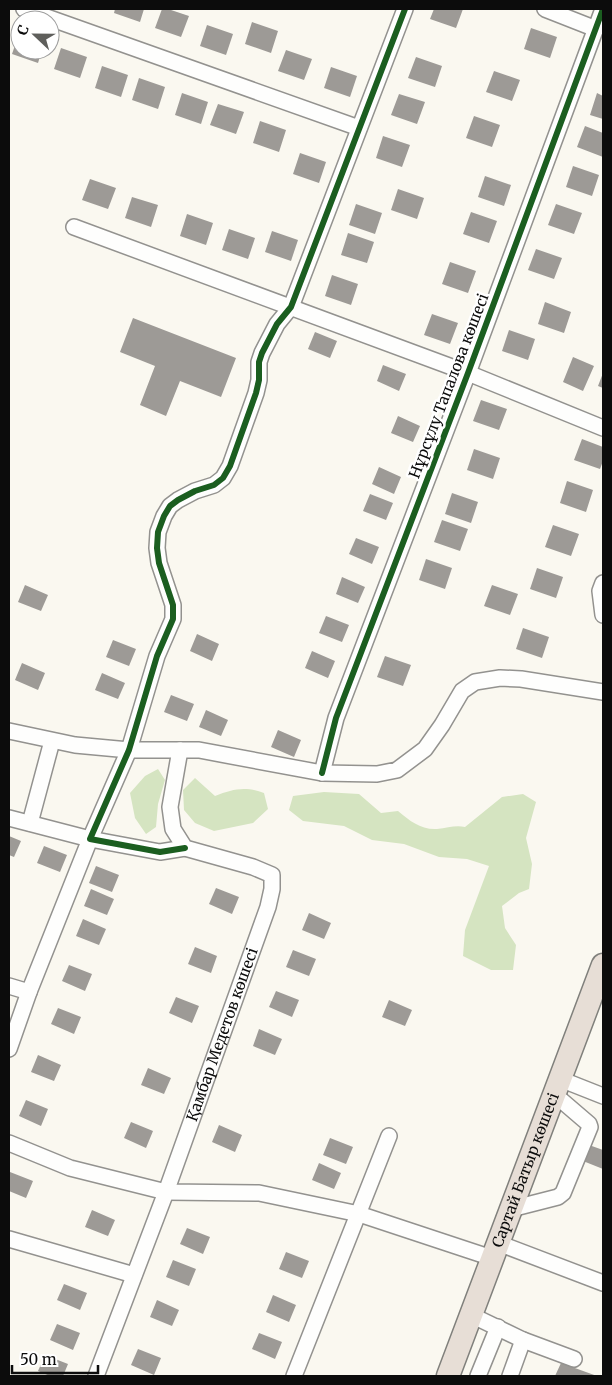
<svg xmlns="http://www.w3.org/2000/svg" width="612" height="1385" viewBox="0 0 612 1385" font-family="Merriweather,serif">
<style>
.forest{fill:#d5e4c1}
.building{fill:#9d9a96}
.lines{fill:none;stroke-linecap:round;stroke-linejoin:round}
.minor-casing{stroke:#93928f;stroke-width:18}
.highway-casing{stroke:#80807c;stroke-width:25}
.minor{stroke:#fefefd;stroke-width:15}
.highway{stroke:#e7ded6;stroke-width:22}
.cycleway-casing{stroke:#fff;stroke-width:9}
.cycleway{stroke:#1b5e20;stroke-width:6}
.labels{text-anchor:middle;stroke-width:5;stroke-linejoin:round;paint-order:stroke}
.street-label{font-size:15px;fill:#0c0c0c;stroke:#fff}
</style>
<rect width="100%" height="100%" fill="#faf8f0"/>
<path class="forest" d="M158 769 165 780 158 804 156 827 146 834 135 818 130 793 145 776Z
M195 778 215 796C233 789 245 786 264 793L268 809 253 823 214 831 195 823 184 810 183 790Z
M324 792 359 794 381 813 398 811C410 821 421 830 437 829 448 828 455 825 465 827L502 797 523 794 536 802 526 838 532 864 529 889 519 893 502 906 505 928 516 945 513 970H491L463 956 465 930 489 866 467 859 439 857 404 844 372 840 344 826 303 821 289 810 293 796Z"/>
<path class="building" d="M115 9H144L140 22 114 13Z
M162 9H168L189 16 181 37 155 28Z
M434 9H463L456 28 430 19Z
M252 22 278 31 271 53 245 44Z
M207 25 233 34 226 55 200 46Z
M531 28 557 37 550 58 524 49Z
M20 31V50H42L38 63 12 54Z
M61 48 87 57 80 78 54 69Z
M286 50 312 59 304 80 278 71Z
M416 57 442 66 435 87 408 78Z
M102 66 128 75 121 97 95 88Z
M331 67 357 76 350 97 324 88Z
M494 71 520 80 512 101 486 92Z
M139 78 165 87 158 109 132 100Z
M182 93 208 102 201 124 175 115Z
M597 93 603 96V119L590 115Z
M399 94 425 102 417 124 391 115Z
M218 104 244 112 236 134 210 125Z
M474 116 500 125 492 147 466 138Z
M260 121 286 130 279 152 253 143Z
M585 126 603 133V157L577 147Z
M383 136 410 145 402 167 376 158Z
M300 153 326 162 319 183 293 174Z
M573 166 599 175 592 196 566 187Z
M485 176 511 185 504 206 478 197Z
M90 179 116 188 108 209 82 200Z
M398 189 424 198 417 219 391 210Z
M132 197 158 205 151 227 125 218Z
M356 204 382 213 375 234 349 225Z
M556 204 582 213 574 234 548 225Z
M471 212 497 221 489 243 463 234Z
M187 214 213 223 206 245 180 236Z
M229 229 255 238 248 259 222 250Z
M272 231 298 240 291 261 265 252Z
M348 233 374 242 367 263 341 255Z
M536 249 562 258 554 279 528 270Z
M450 262 476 271 468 293 442 284Z
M332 275 358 284 351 305 325 296Z
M545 302 571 312 564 333 538 324Z
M432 314 458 323 450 344 424 335Z
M133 318 236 358 221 397 180 381 166 416 140 405 155 366 120 352Z
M509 330 535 339 528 360 502 351Z
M315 332 337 341 330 358 308 349Z
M573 357 594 366 583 391 563 382Z
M383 365 406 374 399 391 377 381Z
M603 373V388L598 386Z
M481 400 507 409 499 430 473 421Z
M398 416 420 426 413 442 391 433Z
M582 439 603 447V461L600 469 574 460Z
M474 449 500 458 493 479 467 470Z
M379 467 401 477 394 494 372 484Z
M567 481 593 490 586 512 560 503Z
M452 493 478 502 471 523 445 514Z
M370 494 393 503 386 520 363 511Z
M442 520 468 529 460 551 434 542Z
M553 525 579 534 571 556 545 547Z
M356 538 379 547 372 564 349 554Z
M426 559 452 568 445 589 419 580Z
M537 568 563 577 556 598 530 589Z
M342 577 365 587 358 603 336 594Z
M25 585 48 595 41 611 18 602Z
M492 585 518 594 510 615 484 606Z
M326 616 349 625 342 642 319 633Z
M523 628 549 637 542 658 516 649Z
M197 634 219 644 212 661 190 651Z
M113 640 136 649 129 666 106 657Z
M312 651 335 661 328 678 305 668Z
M385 656 411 665 403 686 377 677Z
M22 663 45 673 38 690 15 680Z
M102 673 125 683 118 699 95 690Z
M171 695 194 704 187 721 164 712Z
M206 710 228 720 221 736 199 727Z
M278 730 301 740 294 757 271 747Z
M9 836 21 841 14 857 9 855Z
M44 846 67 855 60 872 37 863Z
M96 866 119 875 112 892 89 883Z
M216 888 239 897 232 914 209 904Z
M91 889 114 899 107 915 84 906Z
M309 913 331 923 324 939 302 930Z
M83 919 106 929 99 945 76 936Z
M195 947 217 956 211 973 188 964Z
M293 950 316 959 309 976 286 967Z
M69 965 92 974 85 991 62 981Z
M276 991 299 1000 292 1017 269 1007Z
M176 997 199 1006 192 1023 169 1013Z
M389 1000 412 1010 405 1026 382 1017Z
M58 1008 81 1017 74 1034 51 1024Z
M259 1029 282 1039 275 1055 253 1046Z
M38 1055 61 1065 54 1081 31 1072Z
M148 1068 171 1078 164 1094 141 1085Z
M26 1100 48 1109 41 1126 19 1116Z
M131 1122 153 1131 146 1148 124 1138Z
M219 1125 242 1135 235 1152 212 1142Z
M330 1138 353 1147 346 1164 323 1155Z
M589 1145 603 1150V1169L583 1161Z
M319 1163 341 1173 334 1189 312 1180Z
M10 1172 33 1181 26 1198 9 1191Z
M92 1210 115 1220 108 1236 85 1227Z
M187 1228 210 1237 203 1254 180 1244Z
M286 1252 309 1261 302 1278 279 1269Z
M173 1260 196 1269 189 1286 166 1277Z
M64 1284 87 1293 80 1310 57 1300Z
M273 1295 296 1305 289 1322 266 1312Z
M157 1300 179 1310 172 1326 150 1317Z
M57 1324 80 1333 73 1350 50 1340Z
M259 1333 282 1342 275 1359 252 1349Z
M138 1349 161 1358 154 1375 131 1365Z
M45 1355 68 1364 63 1376H50L38 1371Z
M561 1363 597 1376H555Z"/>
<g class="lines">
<g class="minor-casing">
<g id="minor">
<path d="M24 9 359 128"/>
<path d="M545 9 596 29"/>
<path d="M74 227 468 373 603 428"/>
<path d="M603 583 600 591 603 615"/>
<path d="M9 731 75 745 129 750H199L322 773 377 774 397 770 425 749 442 725 462 691 475 682 500 678 521 679 603 692"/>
<path d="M322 773 336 718 468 373 603 9"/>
<path d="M9 818 90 839 29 992"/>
<path d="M30 823 52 741"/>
<path d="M185 848 160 852 90 839 129 750 157 656 173 619V605L159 563 157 548 158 532 164 516 170 506 178 500 195 491 214 485 223 478 230 466 256 393 259 380V362L262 353 277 324 291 307 405 9"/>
<path d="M9 986 29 992 9 1049"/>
<path d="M560 1079 603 1096"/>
<path d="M9 1143 70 1168 166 1192 259 1193 359 1214 492 1258"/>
<path d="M511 1209 558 1197 563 1193 590 1127 589 1124 554 1094"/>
<path d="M9 1239 134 1275"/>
<path d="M498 1243 603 1283"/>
<path d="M471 1315 523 1340 574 1359"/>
<path id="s1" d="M96 1376 166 1192 268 907 272 889V875L253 867 185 848 173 829 170 807 180 750"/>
<path d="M294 1376 389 1136"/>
<path d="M478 1376 498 1327"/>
<path d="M510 1376 523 1340"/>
</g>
</g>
<g class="highway-casing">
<g id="highway">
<path id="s2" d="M448 1376 603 965"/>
</g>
</g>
<use href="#minor" class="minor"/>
<use href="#highway" class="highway"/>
<g class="cycleway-casing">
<path id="cycleway" d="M322 773 336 718 468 373 603 9
M185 848 160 852 90 839 129 750 157 656 173 619V605L159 563 157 548 158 532 164 516 170 506 178 500 195 491 214 485 223 478 230 466 256 393 259 380V362L262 353 277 324 291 307 405 9"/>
</g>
<use href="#cycleway" class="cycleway"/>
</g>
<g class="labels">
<g class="street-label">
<text transform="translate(449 386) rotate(-69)" y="5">Нұрсұлу Тапалова көшесі</text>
<text dy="5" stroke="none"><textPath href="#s1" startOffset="364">Қамбар Медетов көшесі</textPath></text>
<text dy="5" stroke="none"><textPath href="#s2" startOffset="220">Сартай Батыр көшесі</textPath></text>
</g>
</g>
<rect width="612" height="1385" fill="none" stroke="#0c0c0c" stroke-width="20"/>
<g transform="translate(35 35) rotate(292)"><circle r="24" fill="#ffffff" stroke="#9e9e9e"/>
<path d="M0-4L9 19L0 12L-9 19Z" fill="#5f5f5c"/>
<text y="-8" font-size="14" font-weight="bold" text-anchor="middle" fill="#0c0c0c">С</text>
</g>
<path d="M12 1365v8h86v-8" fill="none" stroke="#0c0c0c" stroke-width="2.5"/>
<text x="20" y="1365" font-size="15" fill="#0c0c0c" stroke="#ffffff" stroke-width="4" paint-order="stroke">50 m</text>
</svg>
